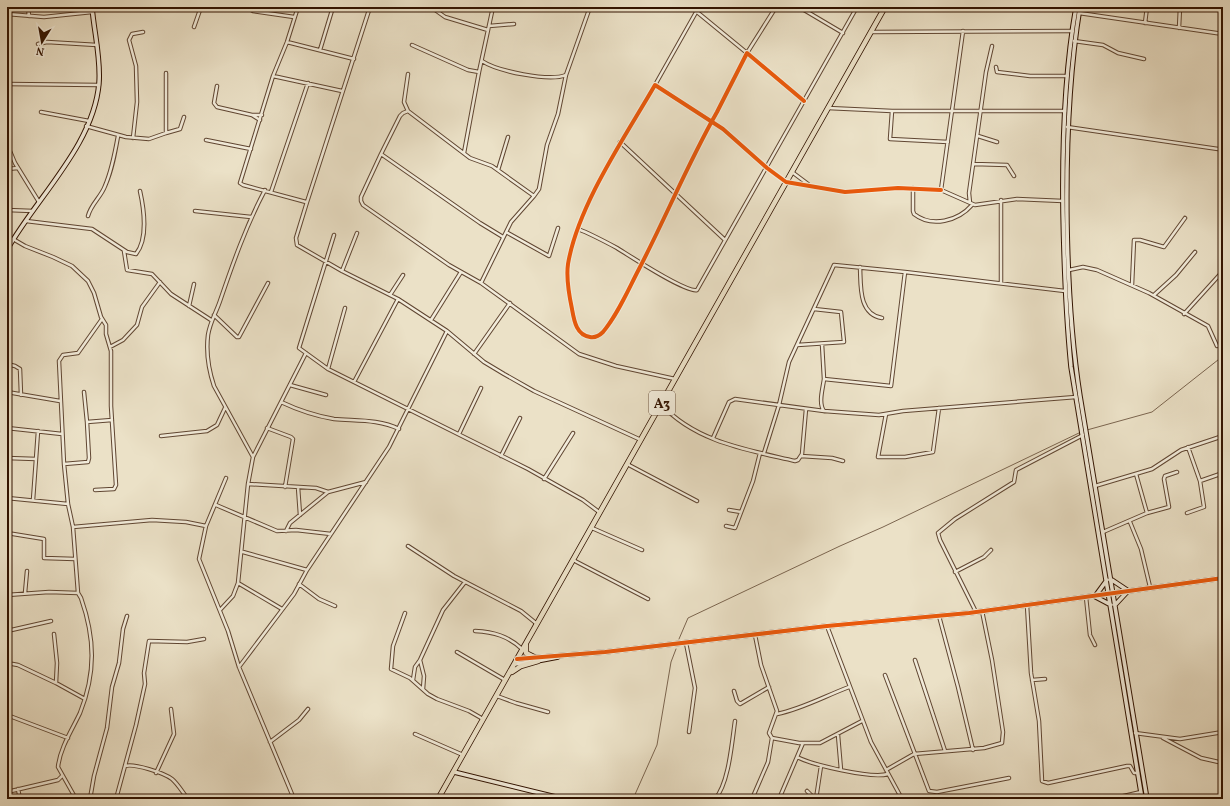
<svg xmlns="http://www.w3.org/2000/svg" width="1230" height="806" viewBox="0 0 1230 806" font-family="Vollkorn,serif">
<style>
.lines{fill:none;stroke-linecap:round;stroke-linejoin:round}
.stream{stroke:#7b654f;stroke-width:1}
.street-casing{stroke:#604632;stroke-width:4.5}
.secondary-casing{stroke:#321300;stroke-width:5.5}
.highway-casing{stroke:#321300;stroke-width:6}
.street{stroke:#f2ecdb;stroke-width:2.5}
.secondary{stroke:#f2ecdb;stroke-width:3.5}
.highway{stroke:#ebe1c7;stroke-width:4.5}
.cycleway-casing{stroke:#f2ecdb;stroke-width:6}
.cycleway{stroke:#e8590c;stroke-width:4}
.labels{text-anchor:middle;stroke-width:3;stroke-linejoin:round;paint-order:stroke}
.shield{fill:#f2ecdb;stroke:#6c5442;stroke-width:1}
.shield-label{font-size:14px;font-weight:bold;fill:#321300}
</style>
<rect width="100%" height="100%" fill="#ebe1c7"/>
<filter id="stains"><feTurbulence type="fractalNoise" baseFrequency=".005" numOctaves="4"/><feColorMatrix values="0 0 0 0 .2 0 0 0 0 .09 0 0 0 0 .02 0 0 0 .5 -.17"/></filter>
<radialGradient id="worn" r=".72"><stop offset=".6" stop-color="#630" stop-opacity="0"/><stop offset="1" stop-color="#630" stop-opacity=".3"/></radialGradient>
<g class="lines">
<path class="stream" d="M1087 430 1152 412 1223 356
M679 639 688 618 840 546 883 527 1081 432
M633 799 657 745 671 662 676 649"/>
<g class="street-casing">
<path id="street" d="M28 7 29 16
M246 7 253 11 294 17
M298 7 287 42 273 76 240 183 243 185 306 202
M370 7 307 202 296 238 297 245 342 271 398 299 447 331 484 362 504 374 534 391 641 440
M431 7 445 17 488 30
M799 7 843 33
M697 12 747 53 776 7
M1079 13 1223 34
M7 14 44 17 92 12
M1145 23 1147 7
M489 26 514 24
M194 27 201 7
M1179 28 1180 7
M963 31 941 190 975 205 1017 199 1063 201
M872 32 1073 31
M1074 41 1103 45 1118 53 1144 59
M287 42 354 59
M38 44 47 42 97 45
M412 45 468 70 479 72 493 7
M320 50 333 7
M482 61C497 71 549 82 566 75
M996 67 997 72 1030 76H1067
M408 74 404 102 408 111 470 158 492 166 534 196
M273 76 342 91
M7 84 99 85
M655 85 699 7
M217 86 214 103 217 107 252 115H262
M804 101 747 53 717 112C688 163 666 217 639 269 628 290 618 314 603 332 599 336 595 338 590 337 576 335 574 320 572 309 569 295 566 278 568 264 578 205 625 137 655 85L723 129 767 168 786 182 845 192 898 188 941 190
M828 108 892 111H1065
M892 111 890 139 948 142
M41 112 89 121
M252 115 260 120
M86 126 126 137 149 139 166 133V73
M1067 127 1218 149 1223 147
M166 133 180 129 184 117
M978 136 997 142
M133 138 137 102 136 66 129 40 132 34 143 32
M206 140 251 149
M620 142 725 240
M7 144 15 163 39 202
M464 153 479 72
M381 154 400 116 403 113 408 111
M974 164 1007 165 1014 176
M7 169 18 168
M498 170 508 137
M792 172 808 184
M913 188V211L914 214C932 228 958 221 972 205
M271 192 308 83
M970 203 969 193 986 72 992 46
M7 210 33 211
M195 211 251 217
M88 216C91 204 101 197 105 186 112 170 115 153 118 136
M26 221 92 229 127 252 136 254C148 239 144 209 140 191
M578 229C591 234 604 241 617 248 630 256 686 293 697 290L857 7
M506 232 549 256 558 228
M334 235 299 348 328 369 528 469 583 500 599 512
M503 237 480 223 381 154 361 197V201L363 205 449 265 481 283 579 354 616 366 675 379
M13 239 25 246 53 257 72 266 88 281 94 293 101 317 106 325V334L111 351V406L116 485 114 489 95 490
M124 251 127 270 152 274 171 294 211 320
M860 267C861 285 858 314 882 318
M1069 270 1083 267 1097 270 1149 293 1208 326 1217 346
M342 271 357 233
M1001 282V200
M481 283 511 222 534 196 539 189 547 145 558 114 566 75 590 7
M1132 285 1134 240H1140L1164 247 1185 218
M390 295 403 275
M1154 295 1176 275 1195 252
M189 306 194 284
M1184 314 1223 271
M214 315 237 337H239L268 283
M431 320 461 272
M822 344 824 379
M797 345 844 342 841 312 814 309
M110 347 123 340 137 325 142 307 160 282
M474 354 510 303
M7 364 15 366 20 369 21 395
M328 369 345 308
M354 382 398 299
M290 385 326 395
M7 392 60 401
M84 392 87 422
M281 402C298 410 316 416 334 419 356 421 379 419 399 429
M661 404C695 442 748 450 795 461L798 460 802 454 806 409
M824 411C818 403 823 388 824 379L891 386 905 272 1065 291
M1223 412V419
M886 414 878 457H905L933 452 939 408
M7 428 62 434
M267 428 291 437 293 439 285 487
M459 434 481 388
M161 436 207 431 217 425 225 408
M1222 436 1223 443
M713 438 729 402 735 399 824 411 879 415 903 411 1076 397
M1188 447 1200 481 1223 473
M764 453 779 405 789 362 834 265 905 272
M501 456 520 418
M801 456 832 458 843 461
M253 457 214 386C209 371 206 352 208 335 210 322 216 313 220 301 233 263 246 226 265 190
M7 458 36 459 33 500
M36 459 38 431
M64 464 88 462 89 458 87 422 112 420
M627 464 697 501
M1136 474 1147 513
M226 478 206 526 199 559 228 631 239 667 294 799
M544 479 573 433
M248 484 316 488 328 492
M1095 486 1152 469 1181 450 1223 436
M298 487 300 515
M7 498 68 504
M216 505 277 531 296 530 331 534
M729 510 741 512
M1187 513 1204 507 1200 481
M1130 522 1141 549 1150 587
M726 526 735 528 753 481 760 453
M73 527 152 520 186 522 206 526
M592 528 642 550
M286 531 290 523 328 492 366 482
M1103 532 1147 513 1169 507 1164 479 1165 476 1177 472
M7 533 44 539V558L75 559
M408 546 454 576 521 611 537 624
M243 552 307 570
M573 560 648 599
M955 572 984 557 991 550
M238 583 282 609
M299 584 319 599 335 606
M25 593 27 571
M78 593 73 527 68 504 64 464 59 361 63 355 78 353 102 319
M7 595 49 592 78 593 81 598C95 638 96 673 80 713 72 730 60 748 58 767L76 799
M1086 597 1090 635 1095 645
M1027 605 1031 673 1039 721 1042 781 1048 783 1127 766H1130L1134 773H1138
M220 610 233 596 238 583 248 484 253 457 306 353
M976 612 940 540 938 533 955 519 1014 482 1016 470 1083 435
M405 613 393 646 391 669 410 678 428 694 437 699 469 711 483 719
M939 616 958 687 973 750
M827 626 871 742 902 799
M7 631 51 621
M475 631C494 632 508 636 522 649
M54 634 57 663 56 683 85 699
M686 643 695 688 689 732
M457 652 505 680
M420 660 424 676 423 689
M915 660 945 751
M7 663 18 665 56 683
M239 667 294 594 307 570 389 447 447 331
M885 675 929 791 937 792 1009 778
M413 680 415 667 420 660 443 610 465 582
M1032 680 1045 679
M734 691 737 701 740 704 769 687
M497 696 516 703 548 712
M777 714C802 709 825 696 849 687
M7 715 68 738
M1135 733 1180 739 1223 732
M415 734 463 755
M838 735 841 770
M772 738 799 743H820L862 721
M1163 738 1201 758 1223 763
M270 742 299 720 308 709
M797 757C813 765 871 779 888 774
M125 766C134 763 164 773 172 779 178 784 183 793 188 799
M886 770 914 754 984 748 1002 743 1003 732 992 660 982 611
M156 773 174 734 171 709
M7 784 9 791
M18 789 20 799
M807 791 815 799
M7 792 58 780 62 776
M90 799 94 776 107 728 112 687 119 663 123 629 127 616
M116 799 136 725 145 684 144 673 149 641 187 642 204 639
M715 799C729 784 732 741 735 721
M752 799 768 762 772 738 769 733 777 711 761 665 755 635
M779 799 803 743
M816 799 821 766
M1111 799 1141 792
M1157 799H1177"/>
</g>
<g class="secondary-casing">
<path id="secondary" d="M1076 7C1064 75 1062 144 1063 213 1064 265 1066 316 1071 367L1142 799
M1080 7C1068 79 1066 151 1067 224 1068 282 1071 339 1080 396L1147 799
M7 250C36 198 94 145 99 83 101 58 94 32 92 7
M1112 580 1127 590
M1096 595 1107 580
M1094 596 1111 605
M1115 605 1128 591
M517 659 605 652 827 626 969 613 1223 578
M537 661 558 657
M515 664 531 662
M454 772 564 799"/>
</g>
<g class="highway-casing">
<path id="highway" d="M526 645V653L536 658
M512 672 521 666 538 661
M438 799 885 7"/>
</g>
<use href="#street" class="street"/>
<use href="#secondary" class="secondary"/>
<use href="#highway" class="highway"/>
<g class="cycleway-casing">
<path id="cycleway" d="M804 101 747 53 717 112C688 163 666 217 639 269 628 290 618 314 603 332 599 336 595 338 590 337 576 335 574 320 572 309 569 295 566 278 568 264 578 205 625 137 655 85L723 129 767 168 786 182 845 192 898 188 941 190
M517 659 605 652 827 626 969 613 1223 578"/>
</g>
<use href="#cycleway" class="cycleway"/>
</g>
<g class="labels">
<rect class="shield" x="649" y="391" width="26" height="24" rx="3"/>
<g class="shield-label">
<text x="662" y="408">A3</text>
</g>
</g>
<rect width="1230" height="806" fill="none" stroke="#ebe1c7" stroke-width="24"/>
<rect x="8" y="8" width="1214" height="790" fill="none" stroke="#321300" stroke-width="2"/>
<rect x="12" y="12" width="1206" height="782" fill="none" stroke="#321300"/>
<g transform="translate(42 42) rotate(191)" stroke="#f2ecdb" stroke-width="3" paint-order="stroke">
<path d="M0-3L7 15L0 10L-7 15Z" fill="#321300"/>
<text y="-6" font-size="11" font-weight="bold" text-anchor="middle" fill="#321300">N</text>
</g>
<rect width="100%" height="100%" filter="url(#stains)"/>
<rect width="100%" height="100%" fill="url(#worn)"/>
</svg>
